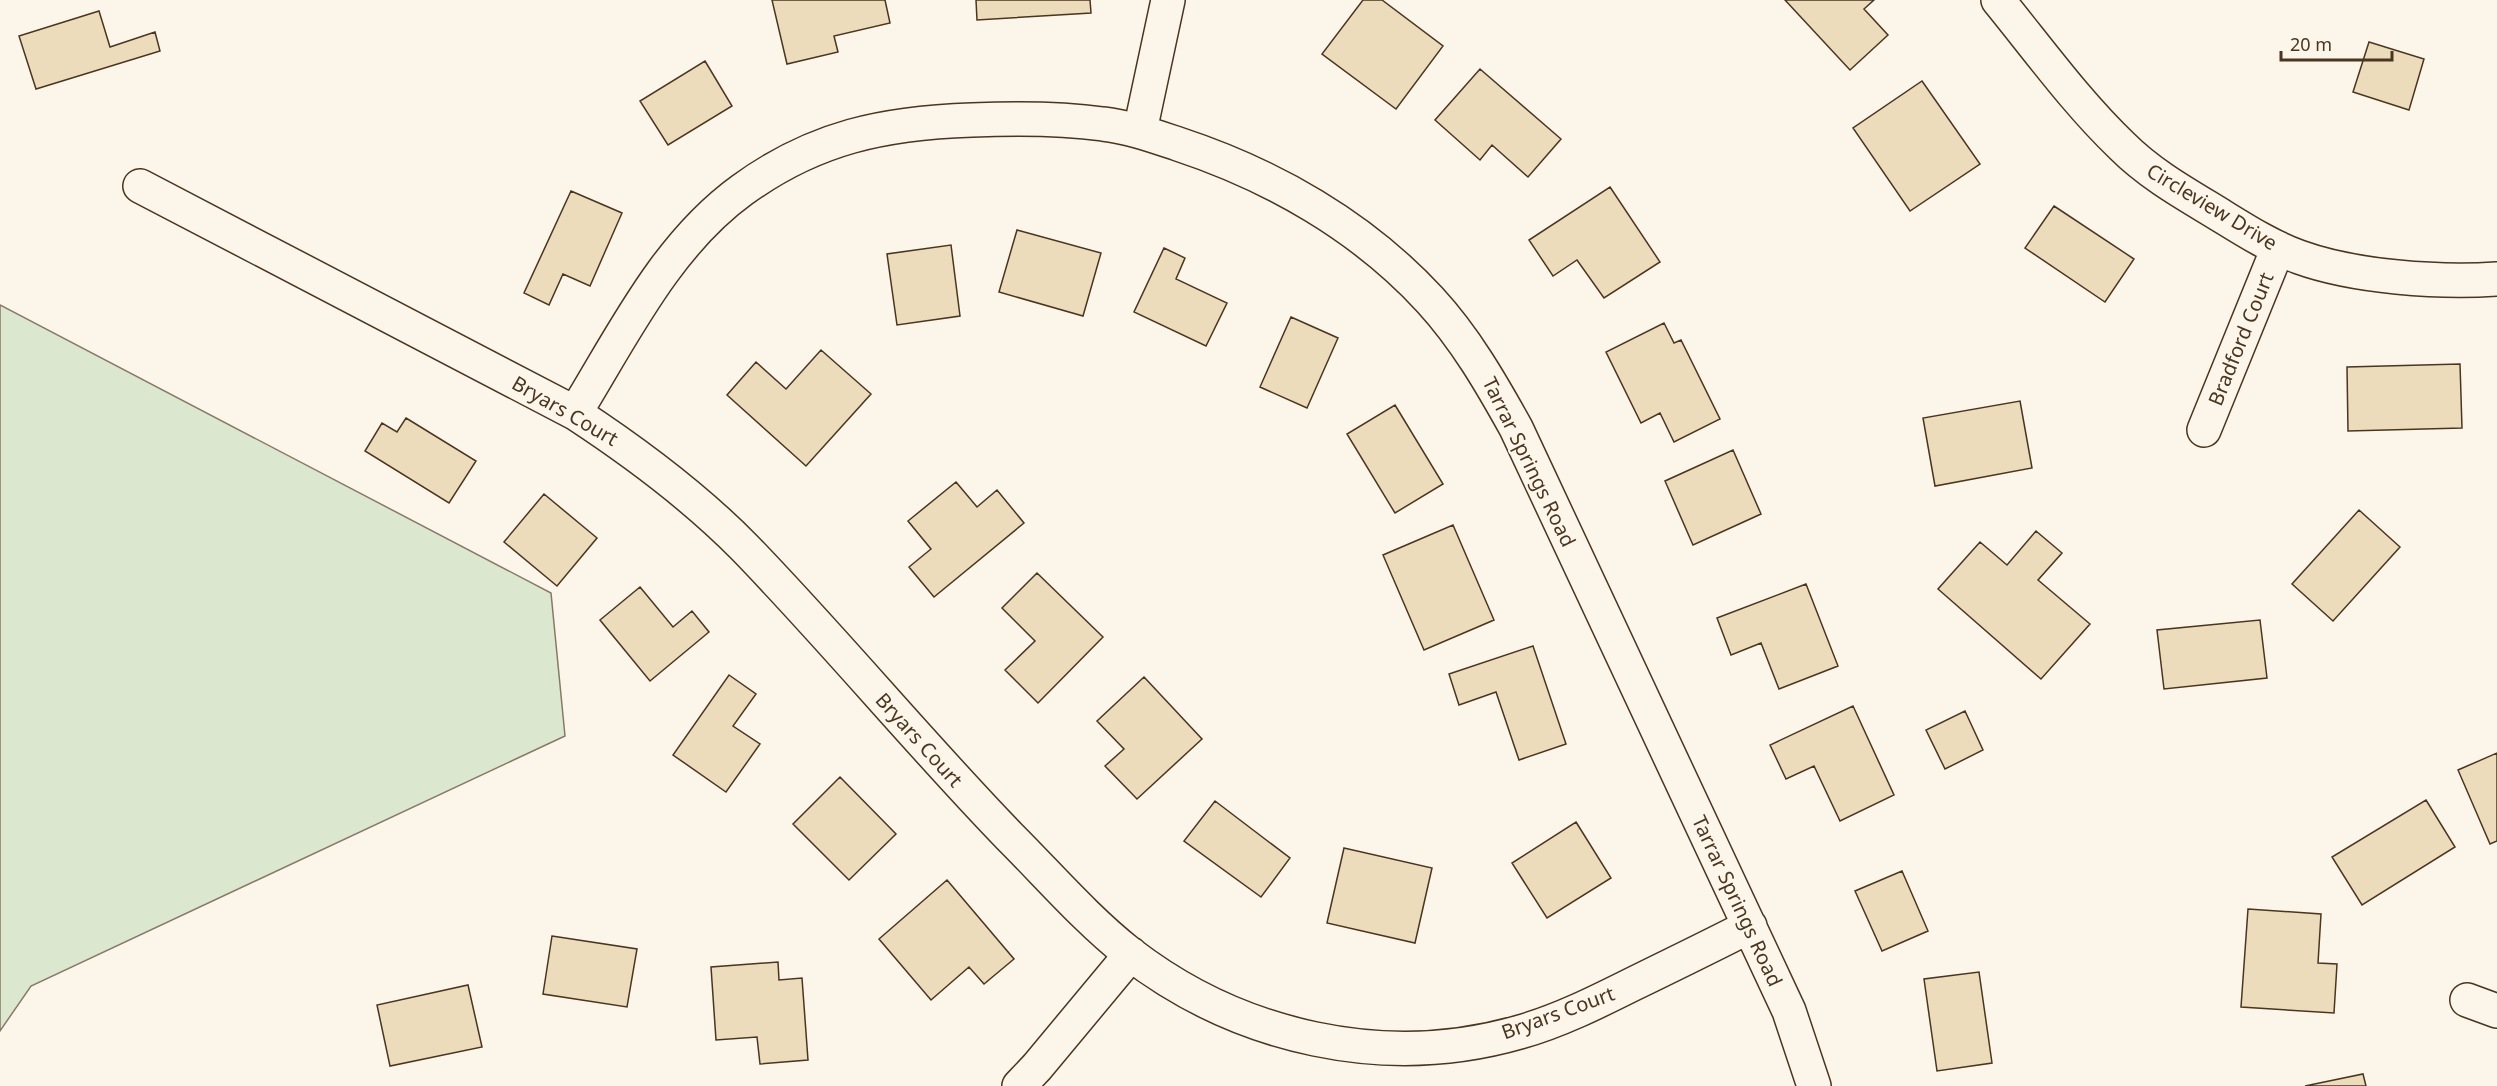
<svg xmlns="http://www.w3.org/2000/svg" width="2497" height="1086" viewBox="0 0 2497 1086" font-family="'Noto Sans',sans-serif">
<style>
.green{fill:#dce7d0;stroke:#887966;stroke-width:1.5}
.building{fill:#ecdcbc;stroke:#4a3520;stroke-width:1.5}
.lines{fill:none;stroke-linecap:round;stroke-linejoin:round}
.street-casing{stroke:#4a3520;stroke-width:36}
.street{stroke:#fbf6e9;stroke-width:33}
.labels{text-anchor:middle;stroke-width:4.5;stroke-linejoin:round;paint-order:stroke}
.street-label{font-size:20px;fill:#4a3520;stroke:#fbf6e9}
</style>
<rect width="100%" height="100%" fill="#fbf6e9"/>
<path class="green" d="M0 305 551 593 565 736 31 986 0 1031Z"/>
<path class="building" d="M772 0H885L890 23 834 36 838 52 787 64Z
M976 0H1090L1091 13 977 20Z
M1363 0H1382L1443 46 1396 109 1322 54Z
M1785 0H1874L1864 9 1888 35 1850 70Z
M99 11 110 47 155 32 160 51 36 89 19 36Z
M2369 42 2424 59 2409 110 2353 92Z
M705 61 732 106 668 145 640 101Z
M1480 69 1561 139 1528 177 1492 145 1480 160 1435 120Z
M1922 81 1980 164 1910 211 1853 128Z
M1610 187 1660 262 1604 298 1577 260 1553 276 1529 240Z
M571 191 622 213 590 286 563 274 549 305 524 293Z
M2054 206 2134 259 2105 302 2025 248Z
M1017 230 1101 253 1083 316 999 292Z
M951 245 960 316 897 325 887 254Z
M1164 248 1185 258 1176 279 1227 303 1206 346 1134 312Z
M1291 317 1338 338 1307 408 1260 387Z
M1664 323 1674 343 1681 340 1720 419 1674 442 1660 413 1641 423 1606 352Z
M821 350 871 394 806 466 727 395 756 362 786 389Z
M2460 364 2462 428 2348 431 2347 367Z
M2020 401 2032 468 1935 486 1923 418Z
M1395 405 1443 484 1395 513 1347 434Z
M406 418 476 461 449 503 365 451 382 423 397 432Z
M1733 450 1761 514 1693 545 1665 481Z
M956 482 977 507 997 490 1024 523 934 597 909 567 931 549 908 521Z
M544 494 597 538 557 586 504 542Z
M2359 510 2400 547 2333 621 2292 584Z
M1453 525 1494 620 1424 650 1383 555Z
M2036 531 2062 553 2038 580 2090 624 2041 679 1938 589 1980 542 2007 565Z
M1037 573 1103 637 1038 703 1005 670 1035 641 1002 608Z
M1806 584 1838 666 1779 689 1761 643 1731 655 1717 618Z
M640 587 673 627 692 611 709 632 650 681 600 620Z
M2260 620 2267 678 2164 689 2157 630Z
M1533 646 1566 744 1519 760 1496 692 1459 705 1449 674Z
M729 675 756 694 733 726 760 744 726 792 673 755Z
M1144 677 1202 739 1137 799 1105 766 1124 749 1097 721Z
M1853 706 1894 795 1840 821 1814 766 1786 779 1770 745Z
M1965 711 1983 750 1945 769 1926 730Z
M2497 753V841L2490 844 2458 770Z
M840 777 896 834 849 880 793 824Z
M2426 800 2455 847 2362 905 2332 857Z
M1215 801 1290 858 1261 897 1184 841Z
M1576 822 1611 878 1547 918 1512 863Z
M1344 848 1432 868 1415 943 1327 923Z
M1902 871 1928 931 1882 951 1855 891Z
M947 880 1014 959 984 984 969 967 931 1000 879 939Z
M2248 909 2321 914 2318 963 2337 964 2334 1013 2241 1007Z
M552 936 637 949 627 1007 543 994Z
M778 962 779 980 802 978 808 1060 760 1064 757 1037 716 1040 711 967Z
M1979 972 1992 1063 1937 1071 1924 979Z
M468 985 482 1047 390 1066 377 1005Z
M2363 1074 2366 1086H2305Z"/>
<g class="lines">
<g class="street-casing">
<path id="street" d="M1998 0C2038 49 2076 102 2122 146 2147 171 2177 189 2207 207 2237 225 2266 245 2299 257 2354 277 2439 283 2497 279
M1140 131 1168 0
M140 186 575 413C636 453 694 496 745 548 836 642 919 743 1010 837 1049 876 1086 919 1129 953 1239 1038 1385 1071 1520 1032 1559 1021 1597 1002 1633 984 1672 965 1711 946 1750 926
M575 413C623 335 666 245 742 190 815 137 884 123 972 120 1016 118 1060 118 1103 124 1129 127 1154 136 1178 144 1272 175 1362 226 1430 300 1465 338 1491 383 1516 428L1789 1011 1814 1086
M2204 430 2278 248
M2467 1000 2497 1011
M1019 1086 1037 1067 1131 954"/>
</g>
<use href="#street" class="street"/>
</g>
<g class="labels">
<g class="street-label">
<text transform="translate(2212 207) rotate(31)" y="7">Circleview Drive</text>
<text transform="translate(2241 339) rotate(-68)" y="7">Bradford Court</text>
<text transform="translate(565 411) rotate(30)" y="7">Bryars Court</text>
<text transform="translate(1529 462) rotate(64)" y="7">Tarrar Springs Road</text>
<text transform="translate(919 740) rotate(48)" y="7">Bryars Court</text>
<text transform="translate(1737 901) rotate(65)" y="7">Tarrar Springs Road</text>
<text transform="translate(1558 1013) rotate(-20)" y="7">Bryars Court</text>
</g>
</g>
<path d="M2281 51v9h111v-9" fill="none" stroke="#4a3520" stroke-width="3"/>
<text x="2290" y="51" font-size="18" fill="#4a3520" stroke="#fbf6e9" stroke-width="4.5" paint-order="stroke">20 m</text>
</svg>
